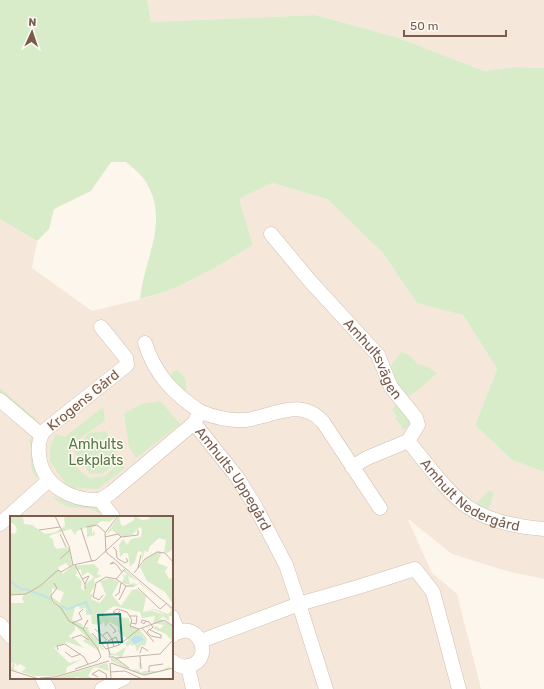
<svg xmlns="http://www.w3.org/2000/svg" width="544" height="689" viewBox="0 0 544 689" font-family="Rubik,sans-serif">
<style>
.residential{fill:#f5e8da;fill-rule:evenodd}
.green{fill:#d8ecc9}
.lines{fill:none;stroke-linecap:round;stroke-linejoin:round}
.minor-casing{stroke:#d1beb0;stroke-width:15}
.minor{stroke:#fff;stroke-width:14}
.labels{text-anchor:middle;stroke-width:3;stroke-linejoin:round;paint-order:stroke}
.street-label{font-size:14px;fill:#7a5c4d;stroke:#fffaf3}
.park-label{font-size:14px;fill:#537a41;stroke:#fffaf3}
.inset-river{fill:none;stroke:#bfe3e8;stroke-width:2}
.inset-road{fill:none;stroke:#c5b3a7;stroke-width:1}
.view{fill:#0f766e;fill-opacity:0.15;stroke:#0f766e;stroke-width:2}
.inset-edge{fill:none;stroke:#7a5c4d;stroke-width:2}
</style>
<rect width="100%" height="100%" fill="#fdf6ec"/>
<path class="residential" d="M147 0H544V68L514 67 484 71 399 38 316 15 151 22Z
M272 183 327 199 383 253 417 302 463 315 497 369 475 425 512 460 544 472V579L510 572 452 554 407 518 432 573 457 594 481 689H0V219L37 241 32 268 92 311 153 296 190 281 253 245 239 199ZM11 517H172V678H11Z"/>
<path class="green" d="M0 0H147L151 22 316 15 399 38 484 71 514 67 544 68V472L512 460 475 425 497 369 463 315 417 303 383 253 327 199 272 183 239 199 253 245C217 266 181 290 140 299 144 258 170 222 146 182 141 174 133 168 126 162H111L91 191 54 209 49 229 37 241 0 219Z
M401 352 409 355 418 364 428 367 437 373 417 391 405 398 400 392 390 368 392 364Z
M176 370C185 374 187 382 186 392L176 383 171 377 172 373Z
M0 388 35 418 36 423 0 393Z
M160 401 180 424 136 458 129 447 124 414 141 404Z
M396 404 411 419V424L403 430 401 425 395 419 397 416 392 410Z
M103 407 105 421 84 435 71 447C69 463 78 469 89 478L105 476 120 462 125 468 98 489 72 488 66 484 50 462V447L56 434 65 437Z
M106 431 119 459 104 473 90 474 74 451 89 433Z
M32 437 33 461 37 473V479C26 466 34 453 29 440Z
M489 490 494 492 490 506 486 510 477 505V503Z
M51 496 55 497 73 504 97 507 102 511 98 513C91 506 80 509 70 507 63 506 57 501 51 496Z"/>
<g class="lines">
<g class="minor-casing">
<g id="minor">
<path id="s1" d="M271 234 310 281 378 355 391 387 416 418 418 425 408 441 367 458 352 467"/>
<path d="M101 327 126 358 127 365 44 431C39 438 38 446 39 455 42 486 72 501 100 500L113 517"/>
<path d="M145 343C155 375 174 394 201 412L196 419"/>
<path d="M0 400 41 435"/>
<path d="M201 412C214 417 229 421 244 420 249 420 254 418 259 417 283 411 304 401 323 422L380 508"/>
<path id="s2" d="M408 441C425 461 447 493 468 507 490 522 519 527 544 529"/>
<path id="s3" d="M100 500 111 493 194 423 237 477 254 504 286 565 299 604 358 587 415 569 433 592 459 689"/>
<path d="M0 524 49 480"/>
<path d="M172 617 178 632"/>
<path d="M0 624 11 637"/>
<path d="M172 636C196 616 217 658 189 666 183 668 177 665 172 661"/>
<path d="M201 641 299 604 326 689"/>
<path d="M188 666 193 689"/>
<path d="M42 678 48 689"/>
<path d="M102 689 124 678"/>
</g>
</g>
<use href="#minor" class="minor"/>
</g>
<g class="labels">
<g class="street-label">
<text dy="5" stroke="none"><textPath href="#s1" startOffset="162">Amhultsvägen</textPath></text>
<text transform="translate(83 400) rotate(-39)" y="5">Krogens Gård</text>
<text dy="5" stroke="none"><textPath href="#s3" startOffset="190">Amhults Uppegård</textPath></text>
<text dy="5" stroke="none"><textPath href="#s2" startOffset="85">Amhult Nedergård</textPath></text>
</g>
<g class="park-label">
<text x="96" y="449">Amhults<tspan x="96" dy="16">Lekplats</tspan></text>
</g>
</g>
<g transform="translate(10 516)">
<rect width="163" height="163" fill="#fdf6ec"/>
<path d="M0 0H13L14 8 22 9 35 18 46 16 55 10 54 0H108L99 6 92 5 82 11V19L84 14 85 19 77 21V11L67 15 65 19 61 13 41 19 39 21 43 23 44 30 47 33 59 31 62 49 59 51 56 47 48 51 49 54 53 58 62 50 84 48 89 53 87 58 92 60 84 63 85 69 80 78 83 79 81 83 90 87 96 79 90 65 99 62 109 66 102 79 111 90 122 74 127 73 136 80 133 96 142 95 156 99 145 94 135 95 145 93 158 98 162 94 156 89 163 93V100H159V105L156 103 157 99 156 103 153 100 150 103 163 110V122L161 124 156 118 142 112 146 110 150 113 154 109 143 107 145 100 132 102 130 96 104 90 94 97V100L119 102 120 109 129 113 137 123 135 130 131 129 127 136 125 129 135 124 134 122 125 119 120 124 124 131 120 128 117 131 115 127 119 124 108 116V111L100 106 95 111 94 106 90 109 82 108 81 99H76V92L70 93 68 89 65 91 62 104 72 108 73 111H78L79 116 87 123 94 134H92L89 128V135L73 125 77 122 65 109V114L58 121 63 122 74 132 57 126 44 132 59 147 72 143 57 151 56 157 45 160H24L11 156 16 152 10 148 7 150 5 146 4 153 9 155 0 154 3 147H0V87H14L12 82 14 79H0V17L5 18 7 14 5 9 0 6ZM65 50 67 55 71 53 72 60 78 56 84 61 76 68 74 75 71 72 72 65 65 59 67 57ZM42 72 54 76 50 87 42 81 45 88 53 95 42 86ZM109 0 111 9 114 10 124 4V0L132 4 139 3V0H163V33L157 37 154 36 156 24 149 22 140 30 138 36 134 35 132 47V36L128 35 125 46 120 51 118 37H114L110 41 109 29 113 23 117 29 121 23 131 21 132 13 130 11 122 19 111 21 102 14 95 20ZM149 35 152 36 147 47 158 51 155 55 159 63 163 61V88L155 76 137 65 130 51 137 42ZM115 54 128 65 118 60 120 68 125 67 126 69 129 66 153 86 129 67 126 70 112 67 114 62 112 57 115 60 117 58 113 55ZM116 131 112 141 106 144 121 154 130 153 128 146 130 147 131 151 129 154 125 155H130V157L134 155H150L160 150 159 152H161L151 156 134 158 122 155 101 145V141L106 143 110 140 99 139 98 133 100 137 105 138ZM97 147 100 158 99 155 86 151 82 153 78 160 84 163H67L70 161H65L66 163 44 162Z" fill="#d8ecc9" fill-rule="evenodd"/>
<path d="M125 119 132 121 135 124 124 129 120 124Z" fill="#bfe3e8"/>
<path class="inset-river" d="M0 65 11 73 20 74M21 75 41 83M51 90 58 93 76 86 81 98"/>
<path class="inset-road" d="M45 0 59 30 63 49M108 0 95 17 96 36 163 93M76 11 87 9 95 16M71 12 82 46M29 14 50 11M50 18 56 31M95 21 108 18 111 21M103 31 106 34 107 42 115 47 118 45 116 42M50 43 60 34M104 47 100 48 103 46 107 49 112 56M65 49 75 68V73M128 52 131 39M124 57 135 43 147 36 155 37 163 46M72 63 79 60 75 68M106 63 116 70H124M44 67 47 72 41 80 43 86 51 92 59 105 73 113M128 72 150 93 157 87M0 79 16 78 30 70 48 54 51 56 63 49 86 44 111 21 128 19V14M93 79 89 84 83 81 86 67 96 61 106 63 115 53M105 80 109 77 111 67M109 84 116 70M110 95 107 98 103 96 107 93 117 96 122 104 120 110 129 113 154 104 163 110M119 100H127L126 108 121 107M136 105 134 108 131 106 132 104 139 106 143 111 140 114 151 119V122L141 120 137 116 140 113M62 107 72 103 69 97 73 93M100 108 106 115 103 117M132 112 144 126M73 113 78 104 75 109M85 113 97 124M82 117 92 128 96 125M93 119 97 116 102 123 106 121 109 129M62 122 71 119 79 124M98 125 102 123 104 131M97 126 100 139M92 128 96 133 109 129 129 113M48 134 47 130 55 128 74 141 78 148M55 136 62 141 71 138M130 137 132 131 138 135M100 139 99 141H104L119 152M130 140 131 153M106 142 150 138 163 124M100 147 101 163M101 147 134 159 163 152M65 153 87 145 91 141 88 133 73 113M0 154 29 163M100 156 115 155 132 163M139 156V150L153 148M88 161 82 158 89 154 96 158 97 163M30 162 45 161 99 145"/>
<path class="view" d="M110 98 112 126 90 127 88 99Z"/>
<rect width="163" height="163" class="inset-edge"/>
</g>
<g transform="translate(32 32) rotate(3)" stroke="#fffaf3" stroke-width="3" paint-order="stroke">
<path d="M0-3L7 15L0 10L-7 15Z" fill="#7a5c4d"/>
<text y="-6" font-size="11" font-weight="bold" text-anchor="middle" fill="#7a5c4d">N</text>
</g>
<path d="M404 30v6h102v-6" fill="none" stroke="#7a5c4d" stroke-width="2"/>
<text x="410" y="30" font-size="12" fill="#7a5c4d" stroke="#fffaf3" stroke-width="3" paint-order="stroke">50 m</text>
</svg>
